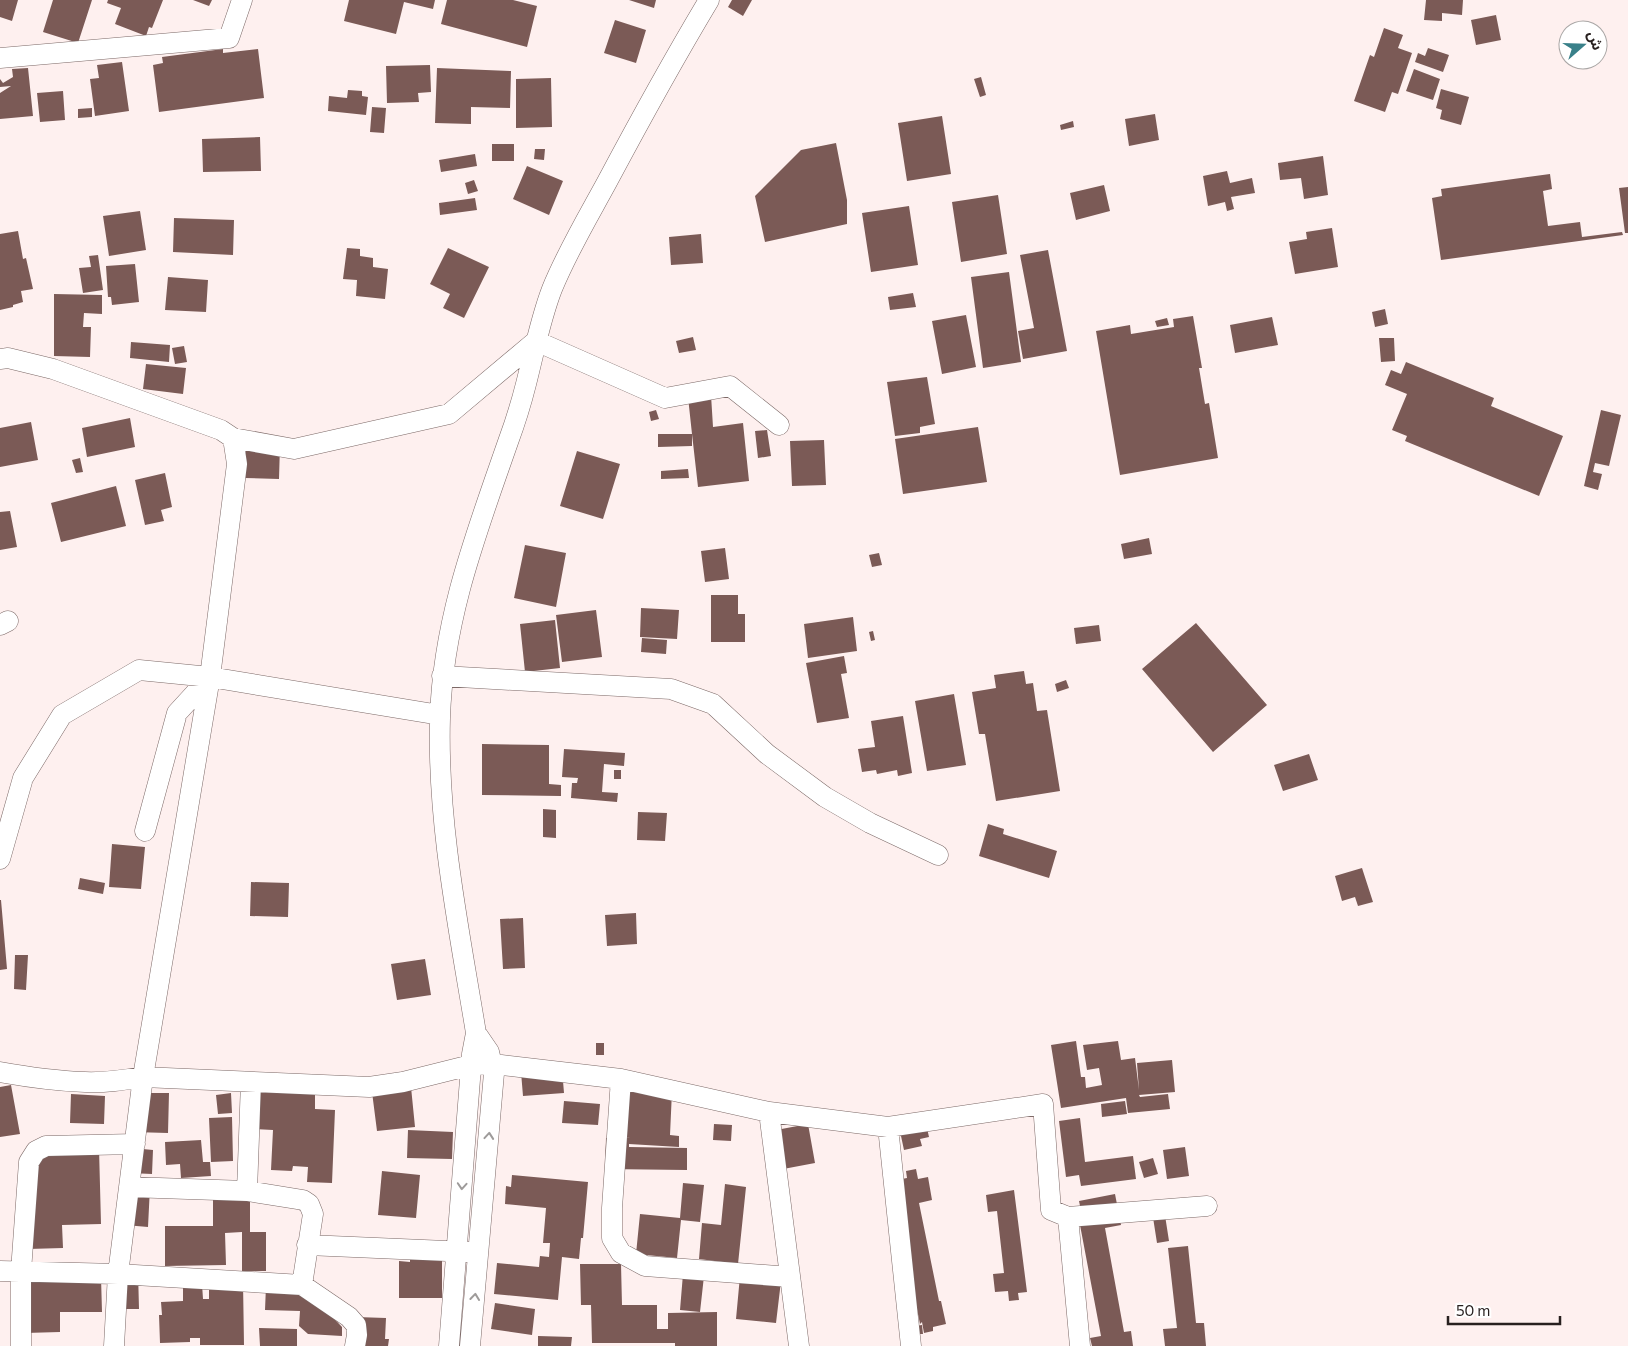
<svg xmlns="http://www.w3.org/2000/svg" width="1628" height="1346" viewBox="0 0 1628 1346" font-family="Commissioner,'Noto Sans Arabic',sans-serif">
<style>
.building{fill:#7b5a56}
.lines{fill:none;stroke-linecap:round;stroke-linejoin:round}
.minor-casing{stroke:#7c6967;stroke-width:21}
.minor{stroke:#fff;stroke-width:20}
.oneway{stroke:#9e9b9a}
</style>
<rect width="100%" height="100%" fill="#fef0ef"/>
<path class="building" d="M0 0H18L12 21 0 17Z
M53 0H92L78 43 43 32Z
M108 0H163L152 28 149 27 146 36 115 24 121 8 107 3Z
M193 0H212L209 6Z
M349 0H435L433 9 404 2 396 34 344 21Z
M447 0H513L537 6 527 47 441 24Z
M629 0H656L654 8Z
M732 0H752L743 16 728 7Z
M1426 0H1463L1462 15 1442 13V21L1424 20Z
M1496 15 1501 40 1476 45 1471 20Z
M615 20 646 30 636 63 604 53Z
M1384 28 1403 35 1398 48 1412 53 1398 94 1392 92 1385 112 1354 101 1370 55 1374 57Z
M1428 48 1449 55 1443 72 1415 62 1418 53 1425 56Z
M223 49V53L258 49 264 98 159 112 153 65 163 63 162 57Z
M122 62 129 111 95 116 90 79 99 78 97 65Z
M430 65 431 92 418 93 419 102 387 103 386 66Z
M28 68 33 116 0 119V93L11 86 0 87V79L3 83 13 77 12 69Z
M437 68 511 71 510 108 471 107V124L435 123Z
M1414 69 1440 79 1433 100 1406 91Z
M981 77 986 95 980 97 974 79Z
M551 78 552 127 516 128V79Z
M1441 89 1469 97 1461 125 1440 119 1442 110 1436 108Z
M348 90 362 91V96L368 97 366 115 328 111 329 96 347 98Z
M63 91 65 120 40 122 37 93Z
M372 107 386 108 384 133 370 132Z
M92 108V117L78 118V109Z
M1155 114 1159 140 1129 146 1125 119Z
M942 116 951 174 907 181 898 123Z
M1073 121 1074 127 1061 130 1060 125Z
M260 137 261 171 203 172 202 139Z
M836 143 847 200V224L765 242 755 196 801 150Z
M492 144H514V161H492Z
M535 149H545L544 160 534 159Z
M475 154 477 166 441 172 439 160Z
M1323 156 1328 195 1304 199 1301 178 1280 180 1278 163Z
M527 166 563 181 549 215 513 199Z
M1227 171 1230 183 1252 178 1255 193 1231 197 1234 209 1227 211 1225 202 1208 206 1203 176Z
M1550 174 1552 189 1543 191 1548 226 1580 222 1582 237 1622 232 1623 235 1441 260 1432 198 1442 196 1441 189Z
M474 180 478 191 468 194 465 183Z
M1104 185 1110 211 1076 220 1070 193Z
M1628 187V233H1625L1619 188Z
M998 195 1007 254 961 262 952 202Z
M475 198 477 210 440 215 439 203Z
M909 206 918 265 871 272 862 213Z
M140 211 146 250 109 256 103 216Z
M174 218 234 220 233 255 173 252Z
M1332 228 1338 267 1295 274 1289 242 1307 239 1306 232Z
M18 231 23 259 26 258 33 289 21 291 23 302 13 305V307L0 310V234Z
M701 234 703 263 671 265 669 237Z
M347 248 360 249V256L373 258V267L388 269 385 299 356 296 357 280 343 279Z
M448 248 489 267 464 318 443 308 450 294 430 284Z
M1048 250 1067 351 1023 359 1018 331 1034 328 1020 255Z
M98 255 103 290 83 293 79 268 91 267 89 256Z
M135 264 139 302 112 305 111 297H108L106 266Z
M1009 272 1021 362 983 368 971 277Z
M168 277 208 280 206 312 165 310Z
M913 293 916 307 890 310 888 297Z
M54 294 102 295V314L84 313 83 327H91L90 357 54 356Z
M1385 309 1388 324 1375 327 1372 312Z
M966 315 976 367 942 374 932 321Z
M1193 316 1202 368H1199L1205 404 1209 403 1218 458 1120 475 1096 331 1130 325 1131 334 1174 327 1173 319Z
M1272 317 1278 345 1235 353 1230 325Z
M1167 318 1169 325 1157 327 1155 321Z
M693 337 696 350 679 353 676 341Z
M1379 338H1394L1395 361 1381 362Z
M131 342 170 345 169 362 130 358Z
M184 346 187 362 175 364 172 348Z
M1406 362 1494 398 1491 406 1563 436 1539 496 1405 441 1407 436 1392 430 1407 394 1385 385 1391 370 1401 374Z
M146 364 186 368 183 394 143 389Z
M927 377 935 424 920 427V433L895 436 887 382Z
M711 395 713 427 743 423 749 481 698 487 692 434V446L658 447V434H692L688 397Z
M656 410 659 419 651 421 649 412Z
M1601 410 1621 415 1609 466 1595 463 1593 472 1602 474 1598 490 1584 486Z
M130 418 135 447 87 457 82 428Z
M31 422 38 460 0 467V428Z
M978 427 987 482 903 494 895 439Z
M767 430 771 456 758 458 755 431Z
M824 440 826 485 792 486 790 441Z
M246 444 280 445 279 479 245 478Z
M577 451 620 464 603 519 560 506Z
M80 458 83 472 76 473 72 460Z
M688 469 689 478 661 479V471Z
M165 473 172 507 161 510 164 521 145 525 135 480Z
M116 486 126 526 61 542 51 503Z
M10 511 17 547 0 550V512Z
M1149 538 1152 554 1124 559 1121 544Z
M525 545 566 553 556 607 514 598Z
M725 548 729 579 705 582 701 551Z
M879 553 882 565 872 567 869 555Z
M711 595H738V614H745V642H711Z
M641 608 679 610 677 639 640 637Z
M596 610 602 657 562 662 556 615Z
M853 617 857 651 808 658 804 624Z
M555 620 560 668 525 672 520 624Z
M1196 623 1267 705 1213 752 1142 669Z
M1099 625 1101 641 1076 644 1074 628Z
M873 631 875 640 871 641 869 632Z
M642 638 667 640 666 654 641 652Z
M844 656 847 673 841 674 849 718 817 723 806 663Z
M1024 671 1026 684 1033 683 1037 711 1047 710 1060 791 996 801 985 734H979L972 692 996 688 994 675Z
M1066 680 1069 688 1057 692 1055 684Z
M954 694 966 765 927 771 915 701Z
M903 716 912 773 898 776 897 770 877 774 876 770 862 772 858 749 875 747 871 721Z
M482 744 549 745V784L561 785V796L482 795Z
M564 749 625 753 624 766 604 764 602 792 618 793 617 802 571 798 572 783H577L578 778 562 777Z
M1309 754 1318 780 1283 791 1274 765Z
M614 770H621V779H614Z
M543 809 556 810V838L543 837Z
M638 812 667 813 665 841 637 840Z
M988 824 1004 829 1003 834 1057 851 1049 878 979 856Z
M112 844 145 847 141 889 109 887Z
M1362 868 1373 902 1358 906 1355 897 1342 901 1335 876Z
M80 878 105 883 103 894 78 889Z
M251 882 289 883 288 917 250 916Z
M0 900H1L7 969 0 970Z
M636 913 637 944 607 946 605 915Z
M523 918 525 968 503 969 500 919Z
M15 955H28L26 990 14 989Z
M425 959 431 995 397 1000 391 964Z
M1076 1041 1081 1077H1085L1086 1088 1102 1085 1099 1068 1087 1070 1083 1045 1118 1041 1121 1060 1135 1058 1139 1090 1137 1063 1172 1060 1175 1092 1139 1095 1140 1097 1168 1094 1170 1109 1128 1113 1126 1098 1061 1108 1051 1045Z
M596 1043H604V1055H596Z
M562 1069 564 1093 523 1096 521 1072Z
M11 1085 20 1134 0 1137V1087Z
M255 1087 315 1094V1109L335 1110 332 1183 307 1182 308 1167 293 1166 292 1171 271 1170 273 1130 252 1129Z
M411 1087 415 1127 377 1131 372 1092Z
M611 1088 672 1091 670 1135 679 1136V1147L629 1144V1147L687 1148V1170L605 1169 606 1138H630L608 1136Z
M134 1093H169L168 1133 133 1132Z
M231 1093 232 1113 218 1114 216 1095Z
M71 1094 105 1096 104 1124 70 1123Z
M564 1101 600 1104 598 1125 562 1123Z
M1125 1101 1127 1114 1102 1117 1101 1104Z
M924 1115 929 1137 920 1139 922 1146 904 1150 901 1136 892 1138Z
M232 1117 233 1161 211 1162 209 1118Z
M1080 1118 1085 1162 1133 1156 1136 1179 1081 1186 1079 1175 1066 1177 1059 1121Z
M714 1124 732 1125 731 1141 713 1140Z
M808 1124 815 1163 778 1170 771 1131Z
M408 1130 453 1132 452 1159 407 1158Z
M201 1140 203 1162H210L211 1176 181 1178 180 1164 166 1165 165 1142Z
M1185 1147 1189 1176 1167 1179 1163 1150Z
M99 1148 101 1224 62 1225 63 1248 28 1249 31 1150Z
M132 1148 153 1150 152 1174 130 1173Z
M1153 1158 1158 1174 1144 1178 1139 1162Z
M916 1169 918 1179 928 1177 932 1200 919 1203 939 1301H941L946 1324 933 1327V1331L924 1333 922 1322 920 1324 891 1181 907 1178 906 1171Z
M382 1171 420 1175 416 1218 378 1215Z
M512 1175 588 1182 583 1238H581L579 1259 562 1257 558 1300 494 1294 497 1263 539 1267 540 1256 549 1257 550 1243H543L546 1208 505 1204 506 1186 511 1187Z
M683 1183 704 1185 700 1222 681 1220 677 1258 636 1254 640 1214 680 1218Z
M725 1184 746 1187 738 1264 699 1259 702 1223 721 1225Z
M127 1186 150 1187 148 1227 125 1225Z
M1014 1190 1027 1292 1018 1293 1019 1300 1009 1301 1008 1291 995 1292 993 1274 1004 1273 997 1211 988 1212 986 1195Z
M213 1193H250V1232H266V1271H242V1232L225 1233 226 1265 165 1266V1226H213Z
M1115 1194 1121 1225 1105 1228 1124 1332 1131 1331 1133 1346H1092L1090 1338 1101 1336 1080 1225H1084L1079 1201Z
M1164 1209 1169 1241 1157 1243 1152 1211Z
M1188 1246 1196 1323H1204L1206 1346H1165L1163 1329 1177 1328 1168 1248Z
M410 1251H442V1298H399V1261L410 1262Z
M580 1264H621L622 1305H657V1329H668V1313L717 1312V1346H675V1343H592L591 1305H581Z
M119 1271H138L139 1309H120Z
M683 1274 704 1276 700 1312 680 1310Z
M740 1276 781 1281 776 1323 736 1319Z
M101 1277 102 1312H60V1332L25 1333 24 1278Z
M209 1282H243L244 1345H200V1338H190V1342L160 1343 159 1315H162L161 1302 183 1301V1285L202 1284 203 1299H209Z
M266 1286 305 1288 342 1327V1336L308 1334 299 1326 300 1311 265 1310Z
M495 1303 535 1309 532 1335 491 1329Z
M356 1317 386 1318 385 1339H389L388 1346H356Z
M922 1325 923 1334H915V1326Z
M259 1328 297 1329V1346H260Z
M538 1336 572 1337 571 1346H538Z"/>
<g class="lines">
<g class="minor-casing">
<path id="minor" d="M0 58 229 38 242 0
M0 359 8 358 53 369 221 430 233 438 237 464 210 677 143 1077 118 1274 302 1285 349 1317 356 1325 357 1335 355 1346
M233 438 294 449 449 414 536 341 665 398 730 386 779 425
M0 625 8 621
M442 676 671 689 713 704 767 754 825 797 870 823 938 855
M145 831 177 713 210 677
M0 859 23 778 62 715 139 670 210 677 440 715
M0 1072C28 1077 57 1081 85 1082 105 1083 124 1080 143 1077L369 1087 403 1082 471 1065 493 1064 621 1079 769 1112 799 1346
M621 1079 612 1208V1238L621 1253 645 1266 790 1277
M769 1112 888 1127 1043 1104 1051 1210 1068 1217 1207 1206
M888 1127 911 1346
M129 1187 247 1191 251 1082
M247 1191 303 1200 309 1204 313 1214 302 1285
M1068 1217 1080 1346
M307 1245 470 1252
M0 1271 118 1274 114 1346
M21 1346V1271L29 1162 36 1151 46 1146 135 1144
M449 1346 472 1054 476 1033C459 929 437 824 440 718 443 619 476 534 508 442 515 423 521 404 526 384 534 353 540 320 552 289 567 252 588 217 607 182 640 120 673 60 709 0
M470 1346 494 1073 489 1052 476 1033"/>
</g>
<use href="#minor" class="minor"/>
</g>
<defs><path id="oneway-chevron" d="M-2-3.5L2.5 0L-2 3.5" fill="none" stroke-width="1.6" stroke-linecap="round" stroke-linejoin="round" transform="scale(1.25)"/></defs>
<g class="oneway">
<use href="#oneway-chevron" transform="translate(489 1136) rotate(-85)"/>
<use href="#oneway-chevron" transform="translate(462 1186) rotate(94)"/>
<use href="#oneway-chevron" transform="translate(475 1297) rotate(-84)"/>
</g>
<g transform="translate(1583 45) rotate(70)"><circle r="24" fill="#ffffff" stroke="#a9a6a5"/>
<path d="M0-4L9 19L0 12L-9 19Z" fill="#398089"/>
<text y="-8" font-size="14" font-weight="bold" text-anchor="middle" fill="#28201f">ش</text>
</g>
<path d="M1448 1316v8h112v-8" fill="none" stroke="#28201f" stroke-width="2.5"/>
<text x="1456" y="1316" font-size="15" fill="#28201f" stroke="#ffffff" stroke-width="4" paint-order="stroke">50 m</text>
</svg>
